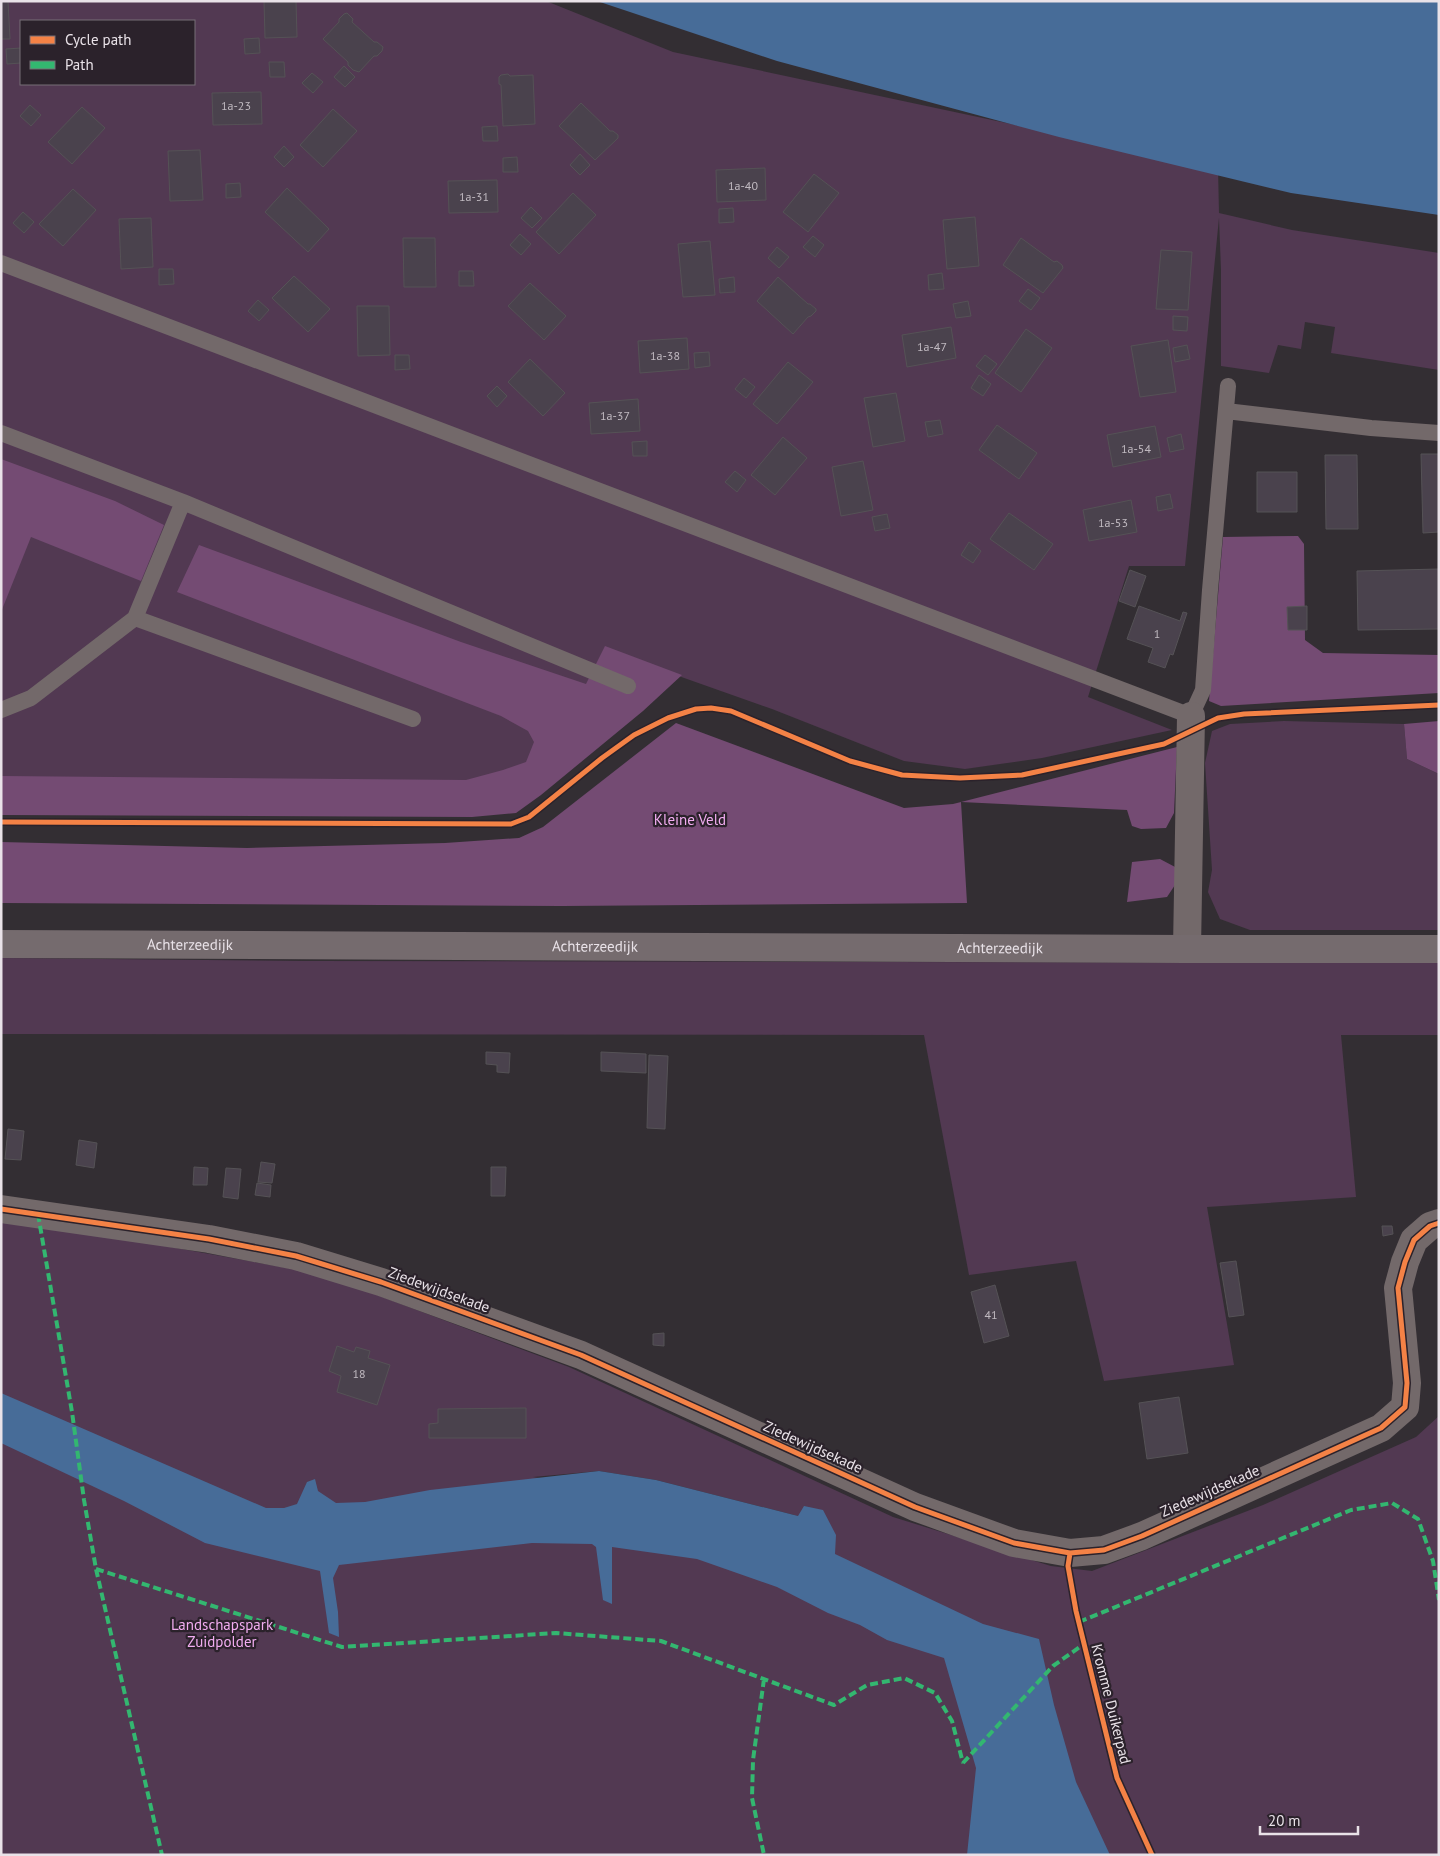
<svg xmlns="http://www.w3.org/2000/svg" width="1440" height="1856" viewBox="0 0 1440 1856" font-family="'PT Sans',sans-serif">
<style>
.green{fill:#523952;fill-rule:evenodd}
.forest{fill:#744b73}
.water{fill:#476c98}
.building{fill:#4a424d;stroke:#555256}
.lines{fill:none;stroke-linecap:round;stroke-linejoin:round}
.lane{stroke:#73696a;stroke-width:16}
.street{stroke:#73696a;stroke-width:28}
.secondary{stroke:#756b6e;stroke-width:28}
.quiet{stroke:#33b770;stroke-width:4;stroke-dasharray:8 4;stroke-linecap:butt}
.cycleway-casing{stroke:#2b222b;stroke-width:8}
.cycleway{stroke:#f48246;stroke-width:5}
.labels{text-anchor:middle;stroke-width:4.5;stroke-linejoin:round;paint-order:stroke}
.number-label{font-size:12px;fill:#c1bac1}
.park-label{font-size:15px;fill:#f2adf1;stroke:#2b222b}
.street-label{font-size:15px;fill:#e9e2e8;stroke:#2b222b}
</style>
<rect width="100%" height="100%" fill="#332e33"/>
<path class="green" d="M1 1H546L673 52 1218 168 1219 213 1292 230 1439 253V370L1331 353 1335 327 1305 322 1301 349 1278 345 1269 373 1221 366V270L1219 218 1185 566H1129L1088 697 1172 730 1042 758 965 769 904 761 772 709 656 668 492 806 1 802ZM21 21H194V84H21Z
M1284 721 1404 724 1407 759 1439 774V930H1250L1220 919 1208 892 1212 870 1205 763 1212 731 1230 724Z
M1 958 305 961 1439 963V1035H1341L1356 1197 1207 1207 1234 1365 1104 1381 1076 1261 969 1275 924 1035 1 1034Z
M1 1220 81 1231 321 1274 569 1367 893 1517 1051 1566 1092 1571 1263 1505 1416 1437 1439 1416V1855H1ZM599 1471 656 1480 798 1516 533 1477Z"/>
<path class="forest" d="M1 459 115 501 164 525 141 581 31 537 1 612Z
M1298 536 1304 544 1305 640 1323 653 1439 655V693L1221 706 1209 701 1223 537Z
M199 545 461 642 586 684 605 646 682 675 643 711 541 795 516 813 472 817 1 815V776L466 780 503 770 526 762 534 742 528 731 501 716 177 592Z
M1439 721V774L1407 759 1404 724Z
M676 723 904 808 953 804 961 802 1177 747 1174 813 1166 828 1141 829 1132 826 1127 810 961 802 967 903 562 906 1 903V842L247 848 445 843 519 838 543 827Z
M1160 859 1177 868 1175 885 1167 897 1127 902 1132 862Z"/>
<path class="water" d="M597 1H1439V215L1291 193 1059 137 777 61Z
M1 1393 266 1508H284L297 1504 307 1482 315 1479 318 1491 336 1503 365 1502 430 1490 599 1471 656 1480 798 1516 804 1506 823 1510 836 1535 835 1554 983 1624 1039 1639 1054 1705 1076 1782 1110 1855H967L976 1768 944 1658 887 1640 860 1625 828 1613 777 1587 697 1559 612 1547V1604L603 1600 596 1547 592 1544 532 1543 339 1565 333 1578 338 1612 339 1637 329 1633 320 1571 205 1543 124 1501 1 1443Z"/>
<path class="building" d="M1 1H8L10 39H1Z
M264 1H296L297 37 265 38Z
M347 13 353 19 352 22 374 42H377L383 47 382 51 377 56H374L359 72 353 70 348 65V62L323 39 339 22V19L344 14Z
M259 38 260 53 245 54 244 39Z
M21 48V63L7 64 6 49Z
M269 62H284L285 77H270Z
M344 66 355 77 345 87 334 77Z
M312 73 323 82 313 93 302 83Z
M508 74 510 76 533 75 535 124 503 126 501 85 499 84V77L501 75Z
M261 92 262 124 213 125 212 93Z
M581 103 610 131H613L618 135V138L595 160 559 126Z
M30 105 41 115 31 126 20 116Z
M82 107 105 128 72 164 48 142Z
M333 109 357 131 323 167 300 145Z
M497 126 498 141H483L482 127Z
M284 146 294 157 284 167 274 157Z
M200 150 203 200 170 201 168 151Z
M580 154 590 165 580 175 570 165Z
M517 157 518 172H503V158Z
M765 168 766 200 717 202 716 170Z
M814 174 839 193 808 232 783 212Z
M497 180 498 212 449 213 448 181Z
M240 183 241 197 226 198V184Z
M287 188 329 229 308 252 265 212Z
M73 189 96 210 63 246 39 224Z
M573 193 596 215 559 254 536 232Z
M531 207 542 218 532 228 521 218Z
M733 208 734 222 719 223V209Z
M23 212 34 222 24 233 13 223Z
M975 217 979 266 947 269 943 220Z
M151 218 153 267 121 269 119 219Z
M520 234 531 244 521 255 510 245Z
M813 236 824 245 815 257 803 247Z
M403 238H435L436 287H404Z
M1021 238 1054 262 1057 261 1062 265 1063 268 1043 293 1003 265Z
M710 241 715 295 683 297 678 244Z
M777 247 789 257 779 268 768 258Z
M1161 250 1192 252 1188 310 1156 309Z
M159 269H173L174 284 159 285Z
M459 271H473L474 286H459Z
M942 273 944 289 929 290 928 275Z
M294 276 330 309 308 332 272 298Z
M734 277 735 292 720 293 719 279Z
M778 277 808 304H810L816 309V311L811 316 808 317 793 334 757 301Z
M530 283 566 316 544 340 508 306Z
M1028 289 1040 298 1031 310 1019 301Z
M258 300 269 310 259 321 248 311Z
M968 301 971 316 956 318 953 304Z
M357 306H389L390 355 358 356Z
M1173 316 1188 317 1187 331 1173 330Z
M951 327 956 358 907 367 902 335Z
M1026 329 1052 348 1021 392 995 373Z
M687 338 689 369 640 373 638 341Z
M1168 340 1176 392 1140 397 1131 346Z
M1187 345 1190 359 1175 362 1173 348Z
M709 352 710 366 695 368 694 353Z
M395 355H409L410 369 395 370Z
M985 355 997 364 988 375 976 366Z
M530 359 565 393 543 416 508 382Z
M788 362 813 382 777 424 753 404Z
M979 375 991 384 983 396 971 388Z
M744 378 755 387 746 398 735 389Z
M497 386 507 396 497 407 487 396Z
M896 393 905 441 873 447 864 398Z
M638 399 640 431 591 434 589 403Z
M940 420 943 434 928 437 925 422Z
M997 425 1037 453 1019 479 979 450Z
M1155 426 1161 457 1113 467 1107 435Z
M1181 434 1184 449 1170 452 1167 438Z
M783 437 807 458 775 495 751 475Z
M647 441V456H633L632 442Z
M1421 454H1439V532L1423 533Z
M1325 455H1357L1358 529H1326Z
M863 461 873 510 841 516 832 467Z
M735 471 746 480 737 492 725 482Z
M1257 472H1297V512H1257Z
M1170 494 1173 508 1158 511 1156 497Z
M1131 500 1137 532 1089 541 1083 510Z
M1009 513 1053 544 1034 570 990 539Z
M887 514 890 528 875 531 872 517Z
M969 542 981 551 973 563 961 555Z
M1439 569V629L1358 630 1357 571Z
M1130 570 1146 576 1135 607 1119 601Z
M1139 606 1180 621 1183 612 1187 613 1173 655 1170 654 1165 668 1148 662 1153 648 1127 639Z
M1307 606V630H1288L1287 607Z
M486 1052 510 1053 509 1073 497 1072V1065L486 1064Z
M601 1052 646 1054V1073L601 1071Z
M649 1055 668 1056 665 1129 647 1128Z
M8 1129 24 1131 21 1160 5 1159Z
M79 1140 97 1143 94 1168 76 1165Z
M261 1162 275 1164 272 1183 258 1182Z
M194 1167 208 1168 207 1185H193Z
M491 1167H506L505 1196H491Z
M226 1168 241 1169 238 1199 223 1197Z
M257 1183 271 1185 270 1197 255 1195Z
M1382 1226H1392L1393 1234 1383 1236Z
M1236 1261 1244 1315 1229 1317 1220 1263Z
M995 1285 1009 1336 984 1343 971 1292Z
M664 1333V1346L653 1345V1334Z
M337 1346 354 1352 356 1347 370 1351 368 1358 390 1365 377 1405 337 1392 341 1376 329 1371Z
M1179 1397 1188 1453 1147 1459 1139 1403Z
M526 1408V1438H429V1424L438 1423V1409Z"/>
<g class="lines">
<path class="lane" d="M1 263 1191 716 1203 690 1210 590 1228 386
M1226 411 1371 428 1439 433
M1 433 183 502 628 686
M135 618 413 719
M1 710 31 698 135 618 183 502"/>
<path class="street" d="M1187 949 1191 716
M1 1209 209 1239 296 1256 381 1282 581 1355 915 1507 1014 1543 1070 1553 1104 1550 1142 1536 1381 1428 1405 1407 1407 1383 1398 1288 1405 1262 1414 1240 1430 1226 1439 1223"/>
<path class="secondary" id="s1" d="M1 944 1187 949H1439"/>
<path class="quiet" d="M38 1214 72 1412 84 1500 96 1569 162 1855
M96 1569 342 1647 556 1633 661 1641 834 1705 867 1685 904 1678 935 1693 952 1721 963 1763
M1079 1622 1351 1510 1392 1503 1418 1519 1433 1561 1439 1600
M764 1679 753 1760 752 1798 764 1855
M963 1763 1053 1666 1084 1644"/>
<g class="cycleway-casing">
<path id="cycleway" d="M1 822 511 824 529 817 602 758 634 735 668 718 696 709 711 708 731 711 850 761 902 775 960 778 1022 775 1164 744 1218 718 1244 714 1439 705
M1 1209 209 1239 296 1256 381 1282 581 1355 915 1507 1014 1543 1070 1553 1104 1550 1142 1536 1381 1428 1405 1407 1407 1383 1398 1288 1405 1262 1414 1240 1430 1226 1439 1223
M1070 1553 1068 1566 1076 1611 1117 1778 1152 1855"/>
</g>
<use href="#cycleway" class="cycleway"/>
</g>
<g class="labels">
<g class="number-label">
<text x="236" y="110">1a-23</text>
<text x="743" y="190">1a-40</text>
<text x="474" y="201">1a-31</text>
<text x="932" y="351">1a-47</text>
<text x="665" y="360">1a-38</text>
<text x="615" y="420">1a-37</text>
<text x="1136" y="453">1a-54</text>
<text x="1113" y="527">1a-53</text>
<text x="1157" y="638">1</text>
<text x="991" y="1319">41</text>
<text x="359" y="1378">18</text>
</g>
<g class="park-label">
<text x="690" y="825">Kleine Veld</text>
<text x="222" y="1630">Landschapspark<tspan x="222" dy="17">Zuidpolder</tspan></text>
</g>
<g class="street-label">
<text dy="5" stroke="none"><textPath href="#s1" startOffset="189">Achterzeedijk</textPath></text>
<text dy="5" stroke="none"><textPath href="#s1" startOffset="594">Achterzeedijk</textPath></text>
<text dy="5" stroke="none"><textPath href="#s1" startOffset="999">Achterzeedijk</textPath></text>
<text transform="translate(439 1290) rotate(20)" y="5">Ziedewijdsekade</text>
<text transform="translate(813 1447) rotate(24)" y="5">Ziedewijdsekade</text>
<text transform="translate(1210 1491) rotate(-24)" y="5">Ziedewijdsekade</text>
<text transform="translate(1111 1704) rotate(76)" y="5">Kromme Duikerpad</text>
</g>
</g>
<rect width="1440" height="1856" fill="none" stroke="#e9e2e8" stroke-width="5"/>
<rect x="20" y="20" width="175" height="65" fill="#2b222b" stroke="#776f77"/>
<rect x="30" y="36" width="25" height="8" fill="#f48246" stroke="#776f77"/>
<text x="65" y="45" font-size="15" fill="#e9e2e8">Cycle path</text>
<rect x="30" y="61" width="25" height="8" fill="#33b770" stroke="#776f77"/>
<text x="65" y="70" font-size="15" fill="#e9e2e8">Path</text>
<path d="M1260 1826v8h98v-8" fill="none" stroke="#e9e2e8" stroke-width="2.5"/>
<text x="1268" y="1826" font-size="15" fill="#e9e2e8" stroke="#2b222b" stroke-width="4" paint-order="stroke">20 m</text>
</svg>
